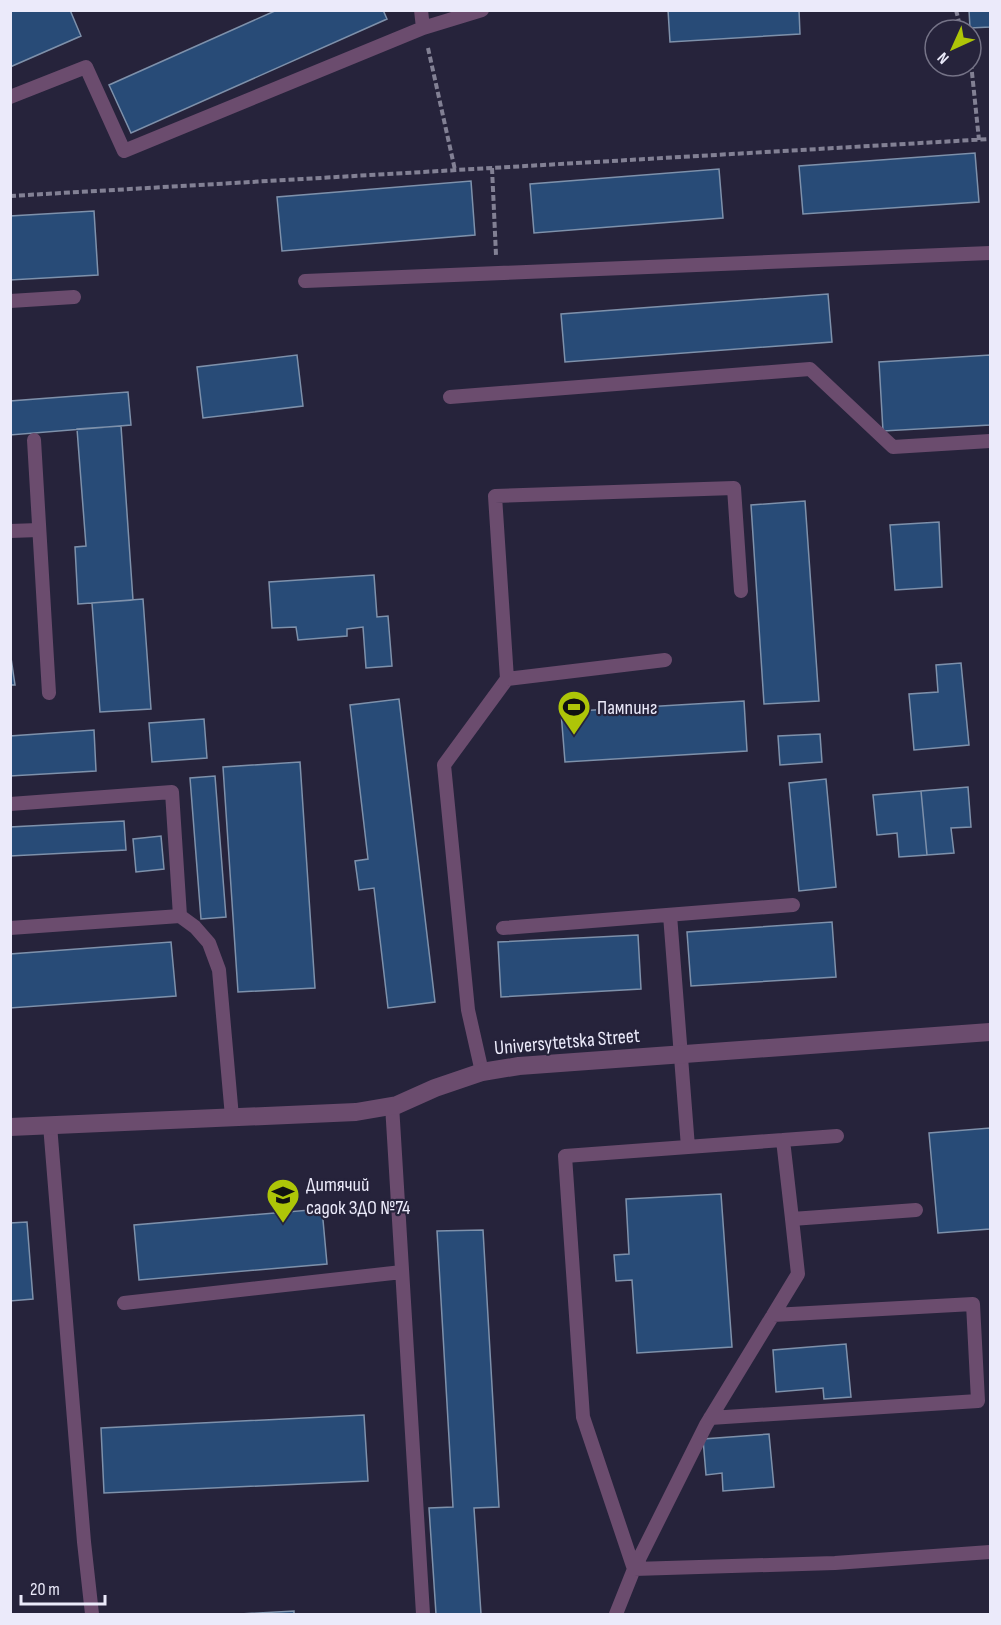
<svg xmlns="http://www.w3.org/2000/svg" width="1001" height="1625" viewBox="0 0 1001 1625" font-family="'Sofia Sans Condensed',sans-serif">
<style>
.building{fill:#284b77;stroke:#7e91ab;stroke-width:1.5}
.lines{fill:none;stroke-linecap:round;stroke-linejoin:round}
.path{stroke:#828094;stroke-width:4;stroke-dasharray:6 3;stroke-linecap:butt}
.service{stroke:#6b4c6e;stroke-width:14}
.minor{stroke:#6b4c6e;stroke-width:18}
.labels{text-anchor:middle;stroke-width:4.5;stroke-linejoin:round;paint-order:stroke}
.poi-label{font-size:20px;fill:#ebeafa;stroke:#26233b;text-anchor:start}
.street-label{font-size:20px;fill:#ebeafa;stroke:#26233b}
</style>
<rect width="100%" height="100%" fill="#26233b"/>
<path class="building" d="M10 10H70L81 36 10 67Z
M277 10H383L387 19 131 133 109 85Z
M668 10H799L800 34 670 42Z
M969 10H990V27L970 28Z
M975 153 979 202 803 214 799 166Z
M719 169 723 218 534 233 530 184Z
M471 181 475 235 282 251 277 197Z
M94 211 98 275 10 280V216Z
M828 294 832 342 565 362 561 314Z
M297 355 303 406 203 418 197 367Z
M990 355V425L883 431 879 362Z
M128 392 131 425 10 435V401Z
M121 426 133 600 78 604 75 547 86 546 77 429Z
M805 501 819 701 764 704 751 505Z
M939 522 942 587 895 590 890 525Z
M374 575 377 617 388 616 392 666 366 668 363 627 347 629V636L298 640 296 627 272 628 269 582Z
M143 599 151 709 100 712 92 603Z
M10 651 15 685H10Z
M961 663 969 745 914 750 909 694 938 692 936 665Z
M399 699 435 1002 388 1008 374 888 359 890 355 861 368 859 350 705Z
M744 701 747 751 565 762 561 712Z
M204 719 207 758 152 762 149 723Z
M94 730 96 771 10 776V736Z
M820 734 822 762 780 765 778 736Z
M300 762 315 988 238 992 223 767Z
M215 776 226 917 201 919 190 778Z
M826 779 836 887 799 891 789 783Z
M968 787 971 827 951 828 954 853 927 855 921 791Z
M921 791 927 855 899 857 897 833 877 835 873 795Z
M124 821 126 850 10 856V827Z
M161 836 164 869 136 872 133 839Z
M832 922 836 977 691 986 687 932Z
M638 935 641 989 501 997 498 942Z
M171 942 176 996 10 1008V954Z
M990 1128V1229L938 1233 929 1133Z
M721 1194 732 1347 637 1353 632 1280 616 1281 614 1255 629 1254 626 1199Z
M322 1209 327 1264 139 1280 134 1225Z
M27 1222 33 1299 10 1301V1223Z
M483 1230 499 1507 474 1508 481 1614H436L429 1508 453 1507 437 1231Z
M846 1344 851 1397 824 1399 823 1388 776 1392 773 1350Z
M364 1415 368 1481 104 1493 101 1428Z
M769 1434 774 1487 723 1491 722 1473 706 1475 703 1439Z
M294 1611V1614H240Z"/>
<g class="lines">
<path class="path" d="M956 10 961 30
M428 48 455 170
M971 63 979 140
M492 168 496 255
M10 196 990 139"/>
<path class="service" d="M423 28 482 10
M10 97 86 67 124 151 423 28 421 10
M305 281 990 253
M10 301 74 297
M450 397 810 369 893 447 990 441
M34 440 49 693
M10 531 39 530
M507 679 665 660
M10 804 172 792 180 916
M670 915 688 1147
M10 928 180 916 195 927 209 943 219 970 232 1117
M503 928 793 905
M482 1072 468 1010 444 765 507 679 495 496 734 488 741 591
M392 1105 423 1614
M50 1125 84 1542 92 1614
M783 1140 792 1219
M124 1303 402 1272
M710 1418 978 1401 973 1304 773 1315
M634 1569 583 1417 565 1156 837 1136
M634 1569 706 1425 798 1274 792 1219 916 1210
M616 1614 634 1569 835 1563 990 1552"/>
<path class="minor" d="M10 1127 356 1112 397 1105 435 1088 482 1072 519 1066 990 1032"/>
</g>
<defs>
<g id="stadium-pin" transform="scale(1.725)"><path d="M0 17L-7.5 6A9.5 9.5 0 1 1 7.5 6Z" fill="#aec508" stroke="#26233b"/><path d="M0-5a6.5 5 0 1 0 0 10a6.5 5 0 1 0 0-10ZM-3.5-1.8h7v3.6h-7Z" fill="#111"/></g>
<g id="school-pin" transform="scale(1.725)"><path d="M0 17L-7.5 6A9.5 9.5 0 1 1 7.5 6Z" fill="#aec508" stroke="#26233b"/><path d="M0-5L7-2L0 1L-7-2ZM-4 1L0 2.5L4 1V4Q0 6-4 4Z" fill="#111"/></g>
</defs>
<g fill-rule="evenodd">
<use href="#stadium-pin" x="574" y="707"/>
<use href="#school-pin" x="283" y="1195"/>
</g>
<g class="labels">
<g class="poi-label">
<text x="597" y="714">Пампинг</text>
<text x="306" y="1191">Дитячий<tspan x="306" dy="23">садок ЗДО №74</tspan></text>
</g>
<g class="street-label">
<text transform="translate(567 1041) rotate(-5)" y="7">Universytetska Street</text>
</g>
</g>
<rect width="1001" height="1625" fill="none" stroke="#ebeafa" stroke-width="24"/>
<g transform="translate(953 48) rotate(225)"><circle r="28" fill="#26233b" stroke="#757387" stroke-width="1.5"/>
<path d="M0-4.5L10 22L0 15L-10 22Z" fill="#aec508"/>
<text y="-9" font-size="16" font-weight="bold" text-anchor="middle" fill="#ebeafa">N</text>
</g>
<path d="M21 1595v9h84v-9" fill="none" stroke="#ebeafa" stroke-width="3"/>
<text x="30" y="1595" font-size="18" fill="#ebeafa" stroke="#26233b" stroke-width="4.5" paint-order="stroke">20 m</text>
</svg>
